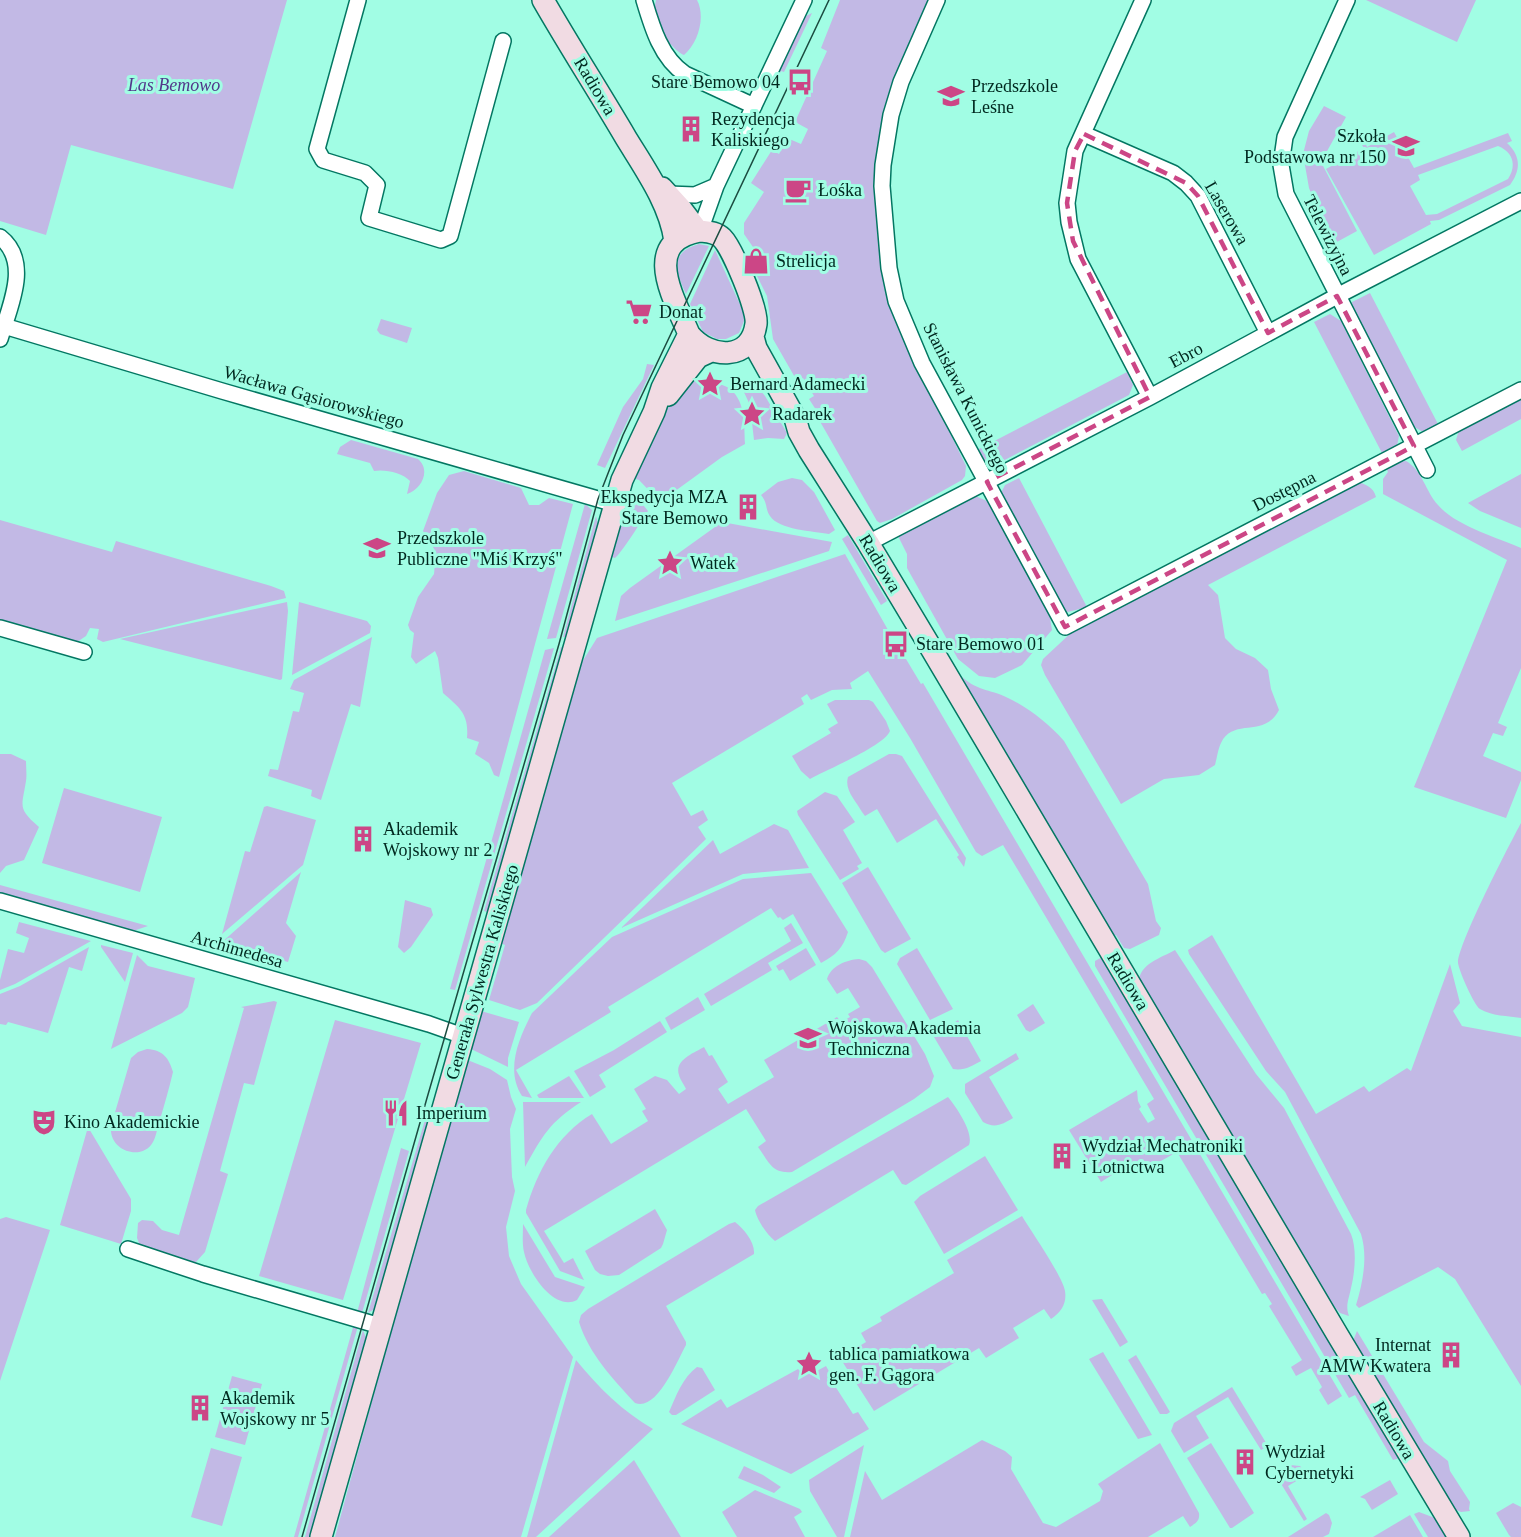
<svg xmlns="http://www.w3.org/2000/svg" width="1521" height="1537" viewBox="0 0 1521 1537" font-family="'Times New Roman',serif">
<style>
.green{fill:#c2b9e5;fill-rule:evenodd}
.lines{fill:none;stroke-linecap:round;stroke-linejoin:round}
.street-casing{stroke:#037762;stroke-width:18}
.secondary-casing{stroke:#037762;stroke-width:24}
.street{stroke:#fff;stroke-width:15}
.secondary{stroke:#f1dbe3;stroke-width:21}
.tram{stroke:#1b4c40;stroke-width:1.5}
.marked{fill:none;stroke:#cc4686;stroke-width:4.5;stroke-dasharray:12 8;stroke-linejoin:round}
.labels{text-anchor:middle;stroke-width:6;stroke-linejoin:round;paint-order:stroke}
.poi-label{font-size:18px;fill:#00281f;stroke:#a1fde4;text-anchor:start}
.park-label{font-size:18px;font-style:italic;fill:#52388a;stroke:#a1fde4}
.street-label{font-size:18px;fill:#00281f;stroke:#a1fde4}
</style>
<rect width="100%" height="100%" fill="#a1fde4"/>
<path class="green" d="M0 0H287L233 189 71 145 46 235 0 221Z
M656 0H697C706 17 698 43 684 55 675 52 658 30 655 20 653 14 655 6 656 0Z
M840 0H929L906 51 893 86 877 164V232L885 292 896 321 966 466 965 476 962 480 892 519 880 523 877 521 818 418 820 416 809 399 814 396 803 378 797 381 773 339 767 296 754 270 764 263 744 234V223L764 192 751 183 772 150 779 154 787 138 801 144 808 129 795 122 827 51 821 48Z
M1366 0H1476L1457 42Z
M812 13 784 72 781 71 775 83 779 85 778 87 772 85 804 17Z
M1324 106 1346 117 1321 162 1357 231 1335 243 1318 210 1309 188 1303 154 1309 131Z
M1360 130 1367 147 1394 132 1414 168 1508 133 1512 141 1507 143C1521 156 1521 170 1510 185L1439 220 1430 221 1431 224 1374 255 1326 169 1364 148 1354 133ZM1498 146C1513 152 1517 165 1508 179L1437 214 1426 215 1410 186 1420 180 1418 175Z
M699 244 709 246 686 294C676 272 668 253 699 244Z
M715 250 743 311 744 321 739 333 726 339H717L703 332 690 304Z
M1370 293 1438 424 1423 432 1411 425 1353 315 1352 302Z
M1330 314 1341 321 1399 436 1397 446 1382 453 1314 322Z
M381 319 412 328 407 343 380 334 377 330Z
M647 364 654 365 605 468 597 465 623 407 643 379Z
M1127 372 1133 385 1129 395 999 463H987L977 450Z
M690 378C701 381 717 382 727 387 746 398 744 425 745 444L722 457 660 502 639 480 633 478 665 412Z
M751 379 765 396 787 433 784 439 768 438 754 440 750 405 742 388Z
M1521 397V419L1462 451 1456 440 1459 430Z
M351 440 418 459C431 470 422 489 407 494L410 481C403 473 385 469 374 471L370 463 337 454 340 447Z
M1406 461C1422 470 1426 492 1438 505 1456 526 1496 537 1521 548V668L1498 723 1507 727 1503 736 1493 733 1483 756 1521 772V780L1506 818 1414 787 1507 560 1383 494V479L1388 472 1386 467 1397 462Z
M464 471 521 488 529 505H539L549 498 573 504 499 777 494 775 489 763 475 754 479 742 467 738C469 714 460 708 443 693L438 658 435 651 416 664 411 657 414 633 410 630 408 625 418 597 434 574 436 552 423 531 437 493 449 475Z
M1521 474V528L1480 511 1468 503Z
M792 478 802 480 814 492 835 530 829 534C813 531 779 530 770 516 765 509 768 503 761 495L778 482Z
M1019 478 1087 607 1068 612 1060 609 1000 495 1005 485Z
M1358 482C1367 485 1373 487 1376 497L1208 585 1218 595 1225 638 1236 649 1255 658 1268 670 1271 689 1279 710C1264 739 1234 717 1221 743 1218 749 1217 758 1215 765L1199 775 1164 779 1121 804 1045 675 1041 665 1043 659 1073 631Z
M631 490 648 511C643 519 620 555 615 558L612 557V553L629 491Z
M973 495 987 501 999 518 1049 612 1052 630 1022 665 995 678 979 676 958 659 907 568V554L898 536Z
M585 504 592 510 556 638 547 639Z
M596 516 599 528 569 637H563Z
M0 520 112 552 116 541 271 586 284 591 286 598 103 642 97 639 99 629 90 628 86 636 74 644 0 624Z
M722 522 832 542 829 551 615 621 621 596 630 588Z
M848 535 887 601 881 605 842 539Z
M845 554 892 637 889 639 897 651 900 649 921 684 923 683 1342 1396 1328 1405 1319 1390 1322 1387 1311 1368 1296 1376 1291 1367 1302 1360 1269 1306 1272 1304 1265 1293 1262 1294 1177 1152 1152 1166 1134 1161 1101 1182 1069 1130 1137 1090 1138 1101 1141 1107 1139 1109 1148 1123 1155 1119 1147 1104 1154 1099 1003 845 982 856 976 852 910 738 868 671 850 683 852 689 832 690 811 700 807 694 801 698 804 704 672 783 691 816 703 810 708 820 698 827 706 839 537 1003 520 1010 489 1000 505 945 500 943 579 667 597 638Z
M287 602 288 611 282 679 280 680 120 639Z
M299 602 367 621 371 626 370 633 292 675Z
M372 637 360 707 351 704 321 800 311 796 312 790 268 776 270 769 278 770 293 711 299 712 304 693 290 689 294 680Z
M561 647H565L490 913 484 911Z
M554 648 455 990 450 989 545 650Z
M959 674C977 692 988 688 1008 698 1029 708 1049 724 1064 741L1148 884 1156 921 1161 928 1159 935 1130 949 1124 948 1116 935 1112 937 956 675Z
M835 700H869L873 702 886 721 890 731C884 746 826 770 810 779L801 771 792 756 831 733 828 729 838 723 827 704Z
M0 754H11L26 761C26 768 27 775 26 781 22 807 17 808 39 827L24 860 6 866 0 873Z
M889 754H896L902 756 966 858 964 867 957 857 959 855 936 819 897 843 877 809 865 816 862 812C856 801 844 790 848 777Z
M64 788 162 817 140 892 42 863Z
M825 792 837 796 855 822 843 830 862 863 857 866 859 869 840 880 798 815 797 811Z
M267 806 316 820 303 865 222 934 245 851 250 852 264 807Z
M1521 823V1018C1509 1016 1491 1016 1480 1009 1474 1005 1459 971 1458 963 1457 946 1510 843 1521 823Z
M774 824 788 830 809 868 743 874 621 928 713 840 720 854Z
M868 867 911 939 885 953 881 950 842 883Z
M301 872 286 923 296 936 288 962 221 943Z
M811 873 848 932C843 948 836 955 821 963L793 914 783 920 780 917 778 918 771 908 608 1007 611 1012 516 1070 532 1098 522 1096C505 1070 519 1038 532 1013L612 937 743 879Z
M0 885 148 926 133 931 0 893Z
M405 900 431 908 433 915 411 947 404 953 398 947Z
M19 922 91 941 15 984 0 990V980L8 949 24 953 29 938 16 933Z
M791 923 803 943 768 963 772 970 711 1006 704 994 791 941 784 928Z
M1212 935 1316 1114 1364 1086 1369 1092 1407 1068 1411 1071 1450 964 1460 1003 1453 1011 1462 1026 1521 1037V1386L1455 1279 1438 1267 1359 1308 1356 1305C1363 1282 1368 1257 1361 1234L1285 1092 1266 1071 1189 954 1188 950Z
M101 945 133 953 125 982 101 947Z
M89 947 82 971 69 967 48 1033 8 1022 6 1025 0 1024V994L20 986Z
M806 948 816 965 790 981 783 969 779 971 776 966Z
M917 948 953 1009 930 1020 897 964 900 958Z
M1175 950 1256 1074 1284 1108 1351 1234C1357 1249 1355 1272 1351 1288 1349 1299 1345 1305 1349 1316L1340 1313 1328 1299 1139 982C1139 964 1161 958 1175 950Z
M137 955 148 966 195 978 188 1007 182 1013 111 1049Z
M1104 956 1400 1458 1393 1460 1355 1395 1349 1398 1095 966V961Z
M859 959 866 961 872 967 925 1054 934 1076 930 1087 914 1099 792 1172C772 1174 769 1162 758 1147L766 1141 746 1109 544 1231 564 1263 573 1258 584 1280 560 1271 526 1213V1210C537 1171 557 1135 592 1114L611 1144 648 1121 642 1111 646 1109 634 1089 655 1076 667 1080 679 1094 686 1089C684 1084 680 1080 679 1075 674 1060 694 1053 704 1047L709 1056 712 1055 728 1082 718 1089 728 1104 774 1077 764 1060 837 1017 841 1022 850 1017 848 1014 860 1007 848 988 837 994 827 979C831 966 846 960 859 959Z
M698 997 705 1010 671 1030 665 1018Z
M274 1001 277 1002 254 1085 244 1083 220 1171 228 1174 205 1252 196 1262 188 1263 141 1248 137 1238 138 1223 142 1220 153 1221 162 1230 179 1235 244 1008 241 1007Z
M1033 1004 1045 1023 1030 1032 1026 1030 1017 1015Z
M481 1011 519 1022 508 1058V1067L469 1048Z
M335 1020 421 1043 343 1300 259 1276Z
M958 1020 981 1061C972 1066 964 1071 953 1069L934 1037Z
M660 1021 667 1032 599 1075 606 1087 590 1097 574 1071 614 1050Z
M147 1049C163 1050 169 1058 173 1072 169 1089 164 1106 159 1123 157 1129 156 1137 153 1142 142 1162 108 1151 111 1126L131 1058 138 1052Z
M1016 1053 1019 1059 989 1077 1013 1118C1003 1124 995 1129 983 1122L965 1093V1084Z
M465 1059 490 1069 507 1080 511 1097 516 1109 510 1129 512 1177 515 1191 506 1227 509 1256 521 1284 573 1357 521 1537H335Z
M569 1076 584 1098H539L537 1095Z
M948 1097C956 1107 974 1132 969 1145L906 1185 902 1184 893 1170 775 1241C767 1235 757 1220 755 1210L758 1206Z
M523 1102H581C549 1123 543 1135 525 1167Z
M427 1113 432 1114 378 1307 368 1313Z
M88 1127 131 1199V1211L121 1244 60 1225Z
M401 1148 409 1151 362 1313H357Z
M985 1156 1018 1210 944 1254 914 1202 920 1196Z
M655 1209 667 1230 663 1244 661 1248 619 1275 608 1276 600 1274 595 1270 585 1251Z
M1022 1216C1031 1231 1063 1277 1065 1291 1067 1304 1061 1312 1051 1319L1044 1309 1013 1328 1019 1338 986 1358 979 1348 874 1411 840 1358 866 1342 861 1333 882 1321 880 1317 954 1273 947 1260Z
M6 1217 50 1230 0 1381V1219Z
M735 1222C744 1229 755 1242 754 1254L666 1306 686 1342V1345C677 1361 657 1412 635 1403 613 1379 589 1354 579 1322L581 1315 588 1309 729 1224Z
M523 1224 555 1277 585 1287 577 1300C554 1312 528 1272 524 1252 522 1243 523 1234 523 1224Z
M1102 1299 1128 1342 1120 1347 1092 1300Z
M354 1324 358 1326 298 1537H294Z
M363 1330 367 1341 312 1537H305Z
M1357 1331 1424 1442 1448 1461 1450 1471 1470 1502 1469 1509 1470 1511 1461 1512 1454 1509 1353 1341Z
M1103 1352 1152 1435 1138 1439 1089 1359Z
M1136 1355 1170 1412 1167 1414H1160L1128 1360Z
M576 1360C599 1388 622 1411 653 1429L536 1537H527Z
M826 1366 836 1384 835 1386 853 1414 858 1412 869 1429 791 1474 681 1424 721 1399 727 1408 798 1369 801 1372 810 1368 813 1373Z
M697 1367 702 1368 715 1390 676 1415H672L669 1412C676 1396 683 1377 697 1367Z
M232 1376 262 1384 245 1445 215 1437Z
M1232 1387 1268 1446 1261 1450 1228 1397 1196 1416 1209 1438 1184 1453 1171 1431 1174 1423Z
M982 1440 1005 1451 1012 1457 1011 1469 1043 1523 1056 1527 1100 1501 1103 1491 1098 1484 1160 1443 1199 1513C1200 1521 1196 1523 1190 1527L1183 1516 1148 1537H850L865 1471 882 1500Z
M1211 1443 1254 1513 1232 1528H1230L1187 1458Z
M864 1445 844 1537H837L810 1491 809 1480Z
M211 1448 242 1457 222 1526 191 1517Z
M634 1460 681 1537H549Z
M1290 1465 1300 1466 1308 1474 1288 1486 1307 1519 1304 1521 1275 1474Z
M744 1466 763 1475 781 1487 774 1493 738 1478Z
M1390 1480 1398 1494 1372 1510 1365 1499 1360 1497Z
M755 1490 800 1509 802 1512 794 1517 805 1537H737L722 1512Z
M1513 1503 1521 1507V1537H1511L1509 1535 1496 1513Z
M1419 1512 1435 1518 1447 1537H1428L1414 1514Z
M1326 1513 1329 1515 1332 1523 1329 1534 1323 1537H1288Z
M1410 1515 1423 1537H1373Z"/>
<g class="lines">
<g class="street-casing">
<path id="street" d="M358 0 317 149 323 160 365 173 377 185 369 218 441 240 450 236 503 41
M644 0C652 27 661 58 685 74L754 106
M937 0 901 82 891 115 883 165 882 186 889 268 896 301 922 363 1065 627 1521 390
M1143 0 1075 151 1067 203 1069 222 1078 259 1150 397
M1347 0 1285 137 1281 165 1286 194 1427 470
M1084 134 1173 173 1186 183 1198 196 1268 333
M668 194 695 195 716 186
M700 231 716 186 804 0
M0 237C32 262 9 308 0 339
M4 326 222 391 615 504
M868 543 1150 397 1337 296 1521 201
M0 628 84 652
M0 901 429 1024 463 1036
M128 1249 203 1274 380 1326"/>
</g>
<g class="secondary-casing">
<path id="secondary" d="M543 0C570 47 599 92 626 138 645 169 670 204 675 241
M662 188 682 210 698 231
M700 231C708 232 716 232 722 238 732 248 758 309 756 324 751 361 710 360 689 334 675 300 639 242 700 231Z
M753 337 756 348 795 418 799 432 809 450 868 543 928 643 1337 1334 1459 1537
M668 395 698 357 711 351
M321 1537 622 480 654 412 662 388 689 334"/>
</g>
<use href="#street" class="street"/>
<use href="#secondary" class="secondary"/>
<path class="tram" d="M302 1537 427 1098 559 644 598 499 623 435 829 0"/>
</g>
<path class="marked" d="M1084 134 1186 183 1198 196 1268 333 1337 296 1414 446 1065 627 987 482 1150 397 1073 241 1067 203 1075 151Z"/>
<defs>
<g id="bus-bare" transform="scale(2.07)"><path d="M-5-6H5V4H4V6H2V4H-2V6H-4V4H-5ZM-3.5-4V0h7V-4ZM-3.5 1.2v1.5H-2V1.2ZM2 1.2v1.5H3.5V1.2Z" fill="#cc4686" stroke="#a1fde4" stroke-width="2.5" paint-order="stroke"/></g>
<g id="school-bare" transform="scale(2.07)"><path d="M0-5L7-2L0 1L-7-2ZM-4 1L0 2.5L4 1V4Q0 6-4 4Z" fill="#cc4686" stroke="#a1fde4" stroke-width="2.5" paint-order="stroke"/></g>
<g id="building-bare" transform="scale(2.07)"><path d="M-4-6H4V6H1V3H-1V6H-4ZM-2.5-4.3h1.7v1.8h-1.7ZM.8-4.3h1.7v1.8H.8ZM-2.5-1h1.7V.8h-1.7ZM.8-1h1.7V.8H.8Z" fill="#cc4686" stroke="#a1fde4" stroke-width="2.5" paint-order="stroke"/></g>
<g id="cafe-bare" transform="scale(2.07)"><path d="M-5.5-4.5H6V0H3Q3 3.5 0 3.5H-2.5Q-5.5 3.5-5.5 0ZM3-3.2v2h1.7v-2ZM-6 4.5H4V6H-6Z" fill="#cc4686" stroke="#a1fde4" stroke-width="2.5" paint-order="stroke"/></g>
<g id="shop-bare" transform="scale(2.07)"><path d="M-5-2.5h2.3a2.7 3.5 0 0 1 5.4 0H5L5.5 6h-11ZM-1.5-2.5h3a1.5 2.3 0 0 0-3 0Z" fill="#cc4686" stroke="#a1fde4" stroke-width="2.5" paint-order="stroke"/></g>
<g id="supermarket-bare" transform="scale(2.07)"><path d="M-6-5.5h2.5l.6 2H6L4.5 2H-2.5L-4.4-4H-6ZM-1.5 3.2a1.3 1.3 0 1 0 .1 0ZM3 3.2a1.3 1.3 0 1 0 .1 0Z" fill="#cc4686" stroke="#a1fde4" stroke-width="2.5" paint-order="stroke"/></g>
<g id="sight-bare" transform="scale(2.07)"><path d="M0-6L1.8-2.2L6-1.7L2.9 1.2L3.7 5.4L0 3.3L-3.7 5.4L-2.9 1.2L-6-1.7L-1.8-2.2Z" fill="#cc4686" stroke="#a1fde4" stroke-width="2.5" paint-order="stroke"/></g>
<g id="university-bare" transform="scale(2.07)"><path d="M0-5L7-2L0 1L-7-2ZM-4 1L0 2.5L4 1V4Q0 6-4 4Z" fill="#cc4686" stroke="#a1fde4" stroke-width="2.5" paint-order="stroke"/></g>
<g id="restaurant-bare" transform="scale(2.07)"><path d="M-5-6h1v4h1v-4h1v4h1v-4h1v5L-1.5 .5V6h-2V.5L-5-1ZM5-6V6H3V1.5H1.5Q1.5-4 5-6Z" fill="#cc4686" stroke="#a1fde4" stroke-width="2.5" paint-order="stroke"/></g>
<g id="theatre-bare" transform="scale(2.07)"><path d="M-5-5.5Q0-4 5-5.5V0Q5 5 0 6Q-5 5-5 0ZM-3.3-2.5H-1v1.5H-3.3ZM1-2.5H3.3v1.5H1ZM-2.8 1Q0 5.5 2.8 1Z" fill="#cc4686" stroke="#a1fde4" stroke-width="2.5" paint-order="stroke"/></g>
</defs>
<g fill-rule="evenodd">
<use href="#bus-bare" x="800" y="82"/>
<use href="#school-bare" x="951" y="96"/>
<use href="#building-bare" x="691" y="129"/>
<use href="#school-bare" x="1406" y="146"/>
<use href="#cafe-bare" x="798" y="190"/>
<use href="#shop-bare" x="756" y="261"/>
<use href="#supermarket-bare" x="639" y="312"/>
<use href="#sight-bare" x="710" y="384"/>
<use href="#sight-bare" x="752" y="414"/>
<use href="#building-bare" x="748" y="507"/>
<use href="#school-bare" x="377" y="548"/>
<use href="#sight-bare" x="670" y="563"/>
<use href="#bus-bare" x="896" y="644"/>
<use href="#building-bare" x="363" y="839"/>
<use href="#university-bare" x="808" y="1038"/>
<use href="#restaurant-bare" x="396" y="1113"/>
<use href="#theatre-bare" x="44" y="1122"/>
<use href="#building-bare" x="1062" y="1156"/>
<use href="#building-bare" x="1451" y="1355"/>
<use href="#sight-bare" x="809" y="1364"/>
<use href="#building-bare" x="200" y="1408"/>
<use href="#building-bare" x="1245" y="1462"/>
</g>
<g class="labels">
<g class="poi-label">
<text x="780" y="88" text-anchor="end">Stare Bemowo 04</text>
<text x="971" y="92">Przedszkole<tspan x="971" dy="21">Leśne</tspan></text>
<text x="711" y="125">Rezydencja<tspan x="711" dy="21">Kaliskiego</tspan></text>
<text x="1386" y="142" text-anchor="end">Szkoła<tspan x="1386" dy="21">Podstawowa nr 150</tspan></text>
<text x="818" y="196">Łośka</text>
<text x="776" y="267">Strelicja</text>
<text x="659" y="318">Donat</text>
<text x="730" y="390">Bernard Adamecki</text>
<text x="772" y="420">Radarek</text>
<text x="728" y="503" text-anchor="end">Ekspedycja MZA<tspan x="728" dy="21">Stare Bemowo</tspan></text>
<text x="397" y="544">Przedszkole<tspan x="397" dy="21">Publiczne "Miś Krzyś"</tspan></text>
<text x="690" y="569">Watek</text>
<text x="916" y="650">Stare Bemowo 01</text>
<text x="383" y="835">Akademik<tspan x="383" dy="21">Wojskowy nr 2</tspan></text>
<text x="828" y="1034">Wojskowa Akademia<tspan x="828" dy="21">Techniczna</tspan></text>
<text x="416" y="1119">Imperium</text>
<text x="64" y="1128">Kino Akademickie</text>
<text x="1082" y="1152">Wydział Mechatroniki<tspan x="1082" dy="21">i Lotnictwa</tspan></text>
<text x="1431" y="1351" text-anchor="end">Internat<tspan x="1431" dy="21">AMW Kwatera</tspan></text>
<text x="829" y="1360">tablica pamiatkowa<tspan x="829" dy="21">gen. F. Gągora</tspan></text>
<text x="220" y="1404">Akademik<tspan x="220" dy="21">Wojskowy nr 5</tspan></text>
<text x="1265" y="1458">Wydział<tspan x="1265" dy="21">Cybernetyki</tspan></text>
</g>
<g class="park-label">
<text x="174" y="91">Las Bemowo</text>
</g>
<g class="street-label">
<text transform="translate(595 86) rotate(59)" y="6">Radiowa</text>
<text transform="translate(1227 213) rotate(60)" y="6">Laserowa</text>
<text transform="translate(1328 235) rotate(63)" y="6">Telewizyjna</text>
<text transform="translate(1186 355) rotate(-28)" y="6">Ebro</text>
<text transform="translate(314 397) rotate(16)" y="6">Wacława Gąsiorowskiego</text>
<text transform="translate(966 398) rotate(63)" y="6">Stanisława Kunickiego</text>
<text transform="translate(1284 491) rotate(-27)" y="6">Dostępna</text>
<text transform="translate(880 563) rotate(59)" y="6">Radiowa</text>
<text transform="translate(237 949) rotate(16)" y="6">Archimedesa</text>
<text transform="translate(482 972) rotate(-74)" y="6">Generała Sylwestra Kaliskiego</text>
<text transform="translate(1128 981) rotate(59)" y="6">Radiowa</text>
<text transform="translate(1394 1430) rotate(59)" y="6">Radiowa</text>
</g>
</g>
</svg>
